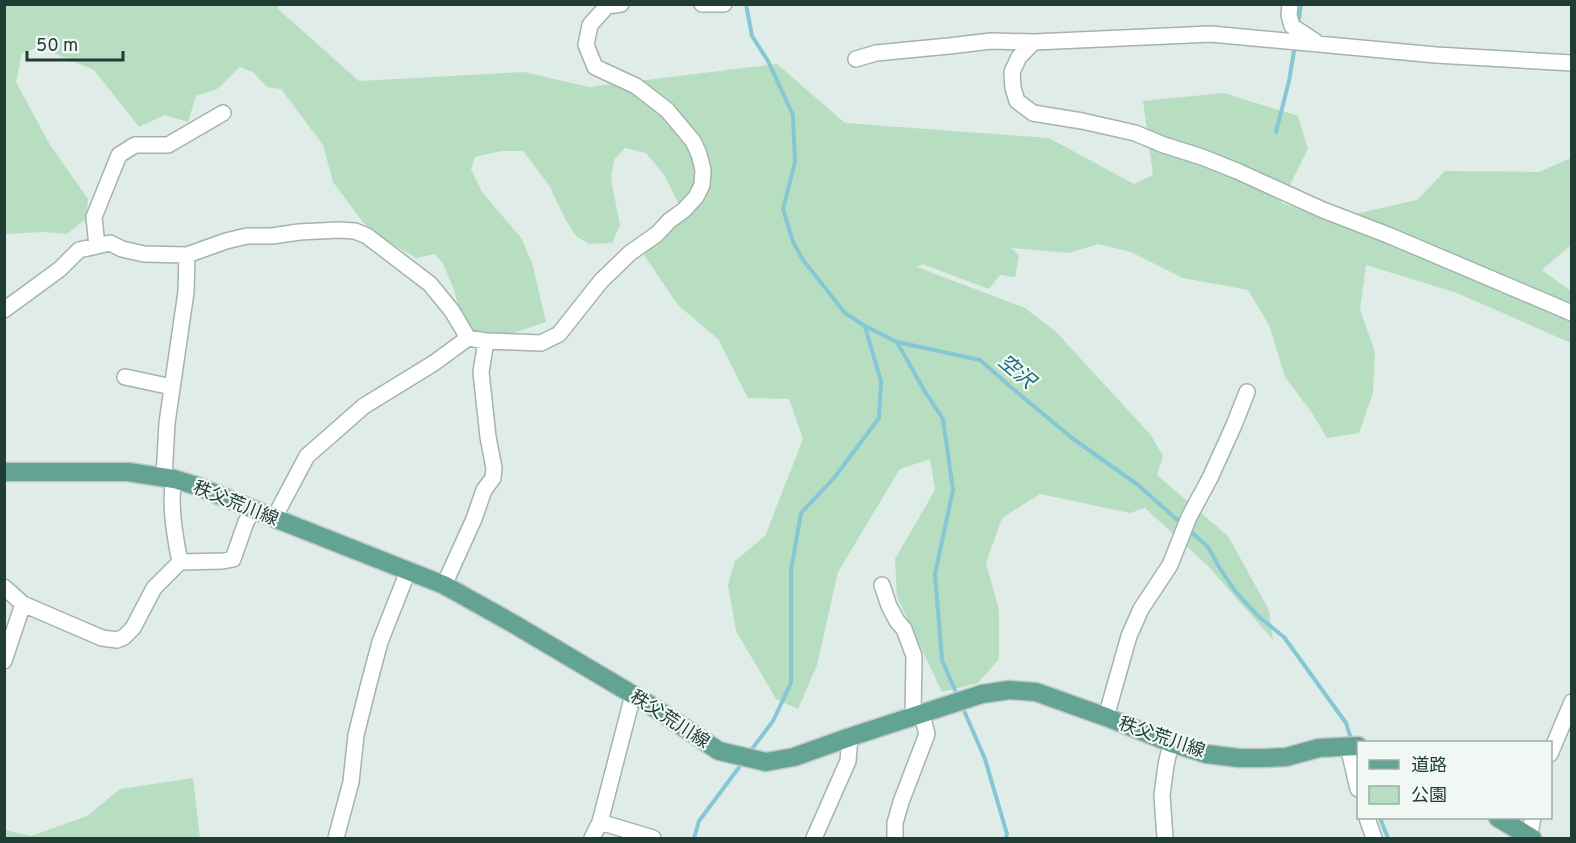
<svg xmlns="http://www.w3.org/2000/svg" width="1576" height="843" viewBox="0 0 1576 843" font-family="Overpass,'Noto Sans JP',sans-serif">
<style>
.green{fill:#b8dec2}
.lines{fill:none;stroke-linecap:round;stroke-linejoin:round}
.stream{stroke:#85c7d4;stroke-width:4}
.minor-casing{stroke:#a3b4ae;stroke-width:18}
.major-casing{stroke:#c1c9c6;stroke-width:21}
.minor{stroke:#fff;stroke-width:15}
.major{stroke:#62a393;stroke-width:18}
.labels{text-anchor:middle;stroke-width:4.5;stroke-linejoin:round;paint-order:stroke}
.street-label{font-size:18px;fill:#203d35;stroke:#f1f8f4}
.water-label{font-size:20px;font-style:italic;fill:#176a7b;stroke:#f1f8f4}
</style>
<rect width="100%" height="100%" fill="#e0ece7"/>
<path class="green" d="M5 5H278V9L359 81 524 72 589 87 777 64 845 123 1049 138 1134 184 1153 175 1143 101 1224 93 1298 116 1308 149 1281 203 1332 219 1417 200 1445 171 1539 172 1571 158V245L1542 270 1571 291V343L1457 293 1366 265 1360 310 1375 352 1373 393 1359 433 1327 438 1312 413 1285 377 1269 325 1248 290 1183 278 1131 252 1098 244 1069 253 1011 248 1019 255 1015 277 1000 275 989 289 922 264 917 267 1025 308 1056 332 1150 434 1163 456 1157 475 1228 536 1269 610 1273 640 1208 566 1145 508 1130 513 1040 494 1002 518 986 563 999 610V659L978 683 942 692 897 597 895 559 935 490 930 459 900 469 838 572 817 665 798 709 776 699 736 631 728 585 735 561 765 536 803 439 789 399 748 398 718 339 678 305 644 255 684 215 665 176 646 153 625 148 614 160 611 179 620 225 612 243 589 244 576 236 565 219 549 185 523 151H501L475 157 471 169 482 192 522 239 533 266 546 322 505 336 473 331 463 321 453 287 443 264 435 254 416 258 374 233 362 221 333 182 323 145 281 89 267 87 253 72 240 67 217 89 196 96 188 122 165 115 139 127 94 70 40 47 22 53 16 82 50 145 88 199 86 219 67 234 44 232 5 234Z
M193 778 200 838H5V830L31 836 87 816 120 789Z"/>
<g class="lines">
<path class="stream" d="M746 4 752 36 768 61 793 115 795 162 783 209 793 242 803 260 845 313 865 326 897 342 980 360 1012 388 1072 438 1138 485 1182 524
M1298 25 1301 4
M1276 132 1289 81 1295 45
M897 342 924 390 943 419 953 490 935 574 942 660 958 697
M1188 529 1208 547 1219 567 1235 591 1259 617 1284 637 1346 723 1352 742
M962 706 985 759 1007 834 1006 838
M749 753 773 721 791 683V570L801 513 834 478 879 418 881 381 865 327
M1380 818 1388 838
M694 838 699 821 743 762"/>
<g class="minor-casing">
<path id="minor" d="M702 4H724
M1290 4 1289 15 1292 26 1316 42
M1034 42 1019 57 1012 72 1013 88 1017 101 1033 113 1082 121 1135 133 1164 145 1202 157 1237 171 1323 210 1388 235 1572 313
M856 59 876 53 949 46 991 41 1034 42 1211 34 1436 55 1572 63
M97 246 94 217 119 155 135 145H168L223 113
M4 310 60 269 79 250 97 246 110 243 122 249 144 254 187 255 226 241 247 236H272L299 232 339 230 355 231 367 236 430 284 452 311 468 338
M125 377 172 387
M164 478 167 423 186 292 187 255
M274 518 307 456 364 406 434 363 468 338 486 341 541 343 559 334 601 281 630 253 657 234 669 221 684 210 696 197 702 185 703 170 699 154 693 141 667 110 636 86 595 67 586 45 590 25 607 6 621 4
M180 562 223 561 233 559 246 522 254 509
M444 585 474 519 484 490 493 478 494 468 488 437 481 372 486 341
M882 585 889 606 897 621 904 629 914 656 913 717
M4 587 23 604
M4 661 23 604 102 638 117 640 124 637 133 628 154 588 180 562C175 537 169 504 174 479
M1106 717 1129 636 1141 609 1170 565 1189 517 1210 478 1234 425 1247 392
M1348 746 1358 789
M1550 754 1572 702
M1367 818 1374 838
M600 822 653 838
M336 838 351 782 356 735 368 687 380 642 408 571
M592 838 600 822 633 695
M814 838 848 761 850 737
M895 838V823L901 802 927 734 922 715
M1165 838 1162 795 1166 765 1171 743
M1529 838 1533 818"/>
</g>
<g class="major-casing">
<path id="major" d="M4 472H128L174 479 197 486 274 518 444 585 512 623 647 703 719 751 766 762 794 757 850 737 982 694 1009 690 1036 692 1106 717 1171 743 1206 754 1239 758H1266L1286 757 1319 748 1358 746
M1498 818 1532 838"/>
</g>
<use href="#minor" class="minor"/>
<use href="#major" class="major"/>
</g>
<g class="labels">
<g class="street-label">
<text transform="translate(236 503) rotate(22)" y="6">秩父荒川線</text>
<text transform="translate(670 719) rotate(33)" y="6">秩父荒川線</text>
<text transform="translate(1162 737) rotate(19)" y="6">秩父荒川線</text>
</g>
<g class="water-label">
<text transform="translate(1017 371) rotate(40)" y="7">空沢</text>
</g>
</g>
<rect width="1576" height="843" fill="none" stroke="#203d35" stroke-width="12"/>
<rect x="1357" y="741" width="195" height="78" fill="#f1f8f4" stroke="#9dada8" stroke-width="1.5"/>
<rect x="1369" y="760" width="30" height="9" fill="#62a393" stroke="#9dada8" stroke-width="1.5"/>
<text x="1411" y="771" font-size="18" fill="#203d35">道路</text>
<rect x="1369" y="786" width="30" height="18" fill="#b8dec2" stroke="#9dada8" stroke-width="1.5"/>
<text x="1411" y="801" font-size="18" fill="#203d35">公園</text>
<path d="M27 51v9h96v-9" fill="none" stroke="#203d35" stroke-width="3"/>
<text x="36" y="51" font-size="18" fill="#203d35" stroke="#f1f8f4" stroke-width="4.5" paint-order="stroke">50 m</text>
</svg>
